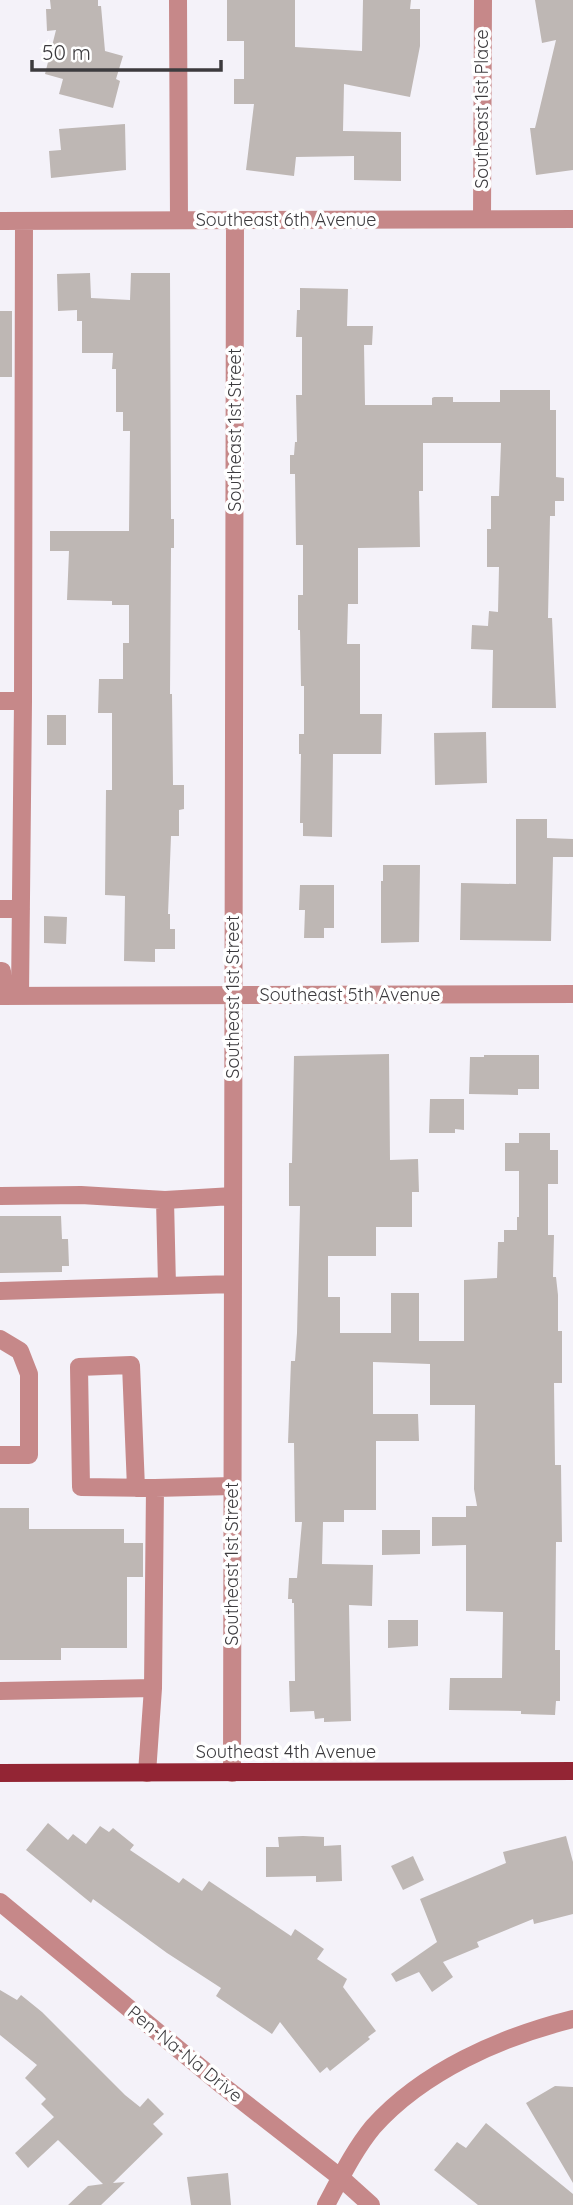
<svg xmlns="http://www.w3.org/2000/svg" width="573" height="2205" viewBox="0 0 573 2205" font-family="Quicksand,sans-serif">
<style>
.building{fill:#beb7b4}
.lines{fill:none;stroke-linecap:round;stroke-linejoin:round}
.minor{stroke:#c68889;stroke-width:18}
.major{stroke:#932534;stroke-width:18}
.labels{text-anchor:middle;stroke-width:7;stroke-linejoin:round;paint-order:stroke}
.street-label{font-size:18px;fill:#3c3b3e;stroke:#fff}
</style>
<rect width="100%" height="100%" fill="#f4f2f9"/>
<path class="building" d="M50 0H98V6H101L105 51 123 56 116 79 120 81 113 108 59 94 63 79 45 74 56 30 47 31 46 9H51Z
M227 0H295V47L362 51 363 0H411L410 9H420V46L410 97 344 84 343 131 401 132V181L354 180V156L296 157 294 176 246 170 254 104H234V79H244V41H227Z
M535 0H573V170L536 175 530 128H535L556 40 542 43Z
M125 124 126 170 51 178 49 151 61 150 59 129Z
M90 273 91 298 130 300 131 273H170L171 519H174V548H171L170 694H172L173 785H184V809L179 810V836H171L168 914H170V929H175V949H155V962L124 961 125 896 105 895 106 790H112V713H98L99 679H123V643H129V605H112V601L67 600 69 551H50V531H129L130 431H123V412H116V369H112L113 353H82V321H77V310L58 311 57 274Z
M300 288 348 289 347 326H373L372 345H364L365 405H432V398L434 397H453V402H500V390H550V410H556V477L564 478V501H555V516H550L548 618H552L556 708H492L493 650 471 649 472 625 488 626 489 611 498 612 499 567H487V529H491V496H499L501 443H423V491H419L420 547 358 548V604H348L347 644H360V714H382L381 754H333L332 837 303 836V823H300L301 754H299V734H304V686H301L300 630H298V595H303V545H296L295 474H290V455H294L295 442H297L296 395H302V337H296L297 310H300Z
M0 311H12V377H0Z
M47 715H66V745H47Z
M486 732 487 783 435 785 434 733Z
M516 819H547V838L573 839V857H553L551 941 460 940 461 883 516 884Z
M383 865H420L419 942 381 943V881H383Z
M300 885H334V928H324V938H304L305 910H299Z
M44 916 67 917 66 944 44 943Z
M389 1054 390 1160 418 1159 419 1192H412V1227H376V1256H328V1297H340V1333H391V1293H419V1341H464V1280L497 1278 498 1242H504V1230H517V1217H519V1171H505V1143H519V1133H550V1150H558V1184H548V1235H554L553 1277H556L558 1295V1331H562V1383H554L555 1465H561L562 1542H556L555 1650H560V1701H556L555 1715 521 1714V1711L449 1710 450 1678H502L503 1612 466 1611V1545L432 1546V1517H466V1506H477L474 1489 475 1405H430V1364L373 1362V1414H418L419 1441H376V1510H344V1522H323L322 1564 373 1565 372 1606 349 1605 351 1721 324 1722V1718L315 1719 314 1711 290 1712 289 1681H295L294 1603H292V1599H288L289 1578H297L302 1522H295L294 1443H288L291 1361H295L297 1333 300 1206H289V1163H292L294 1056Z
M484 1055H539V1089H518V1095L469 1094 470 1057H484Z
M430 1099H464V1130L455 1129V1133H429Z
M0 1216H61L62 1239H68L69 1266H62V1272L0 1273Z
M0 1508H29V1529H124V1543H143V1577H127V1648H61V1660H0Z
M382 1530H420V1554L382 1555Z
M388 1620H418V1646L388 1648Z
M48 1823 68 1840 73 1834 86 1844 100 1826 109 1832 113 1828 134 1845 130 1850 179 1883 183 1878 202 1891 209 1881 291 1936 295 1929 324 1949 317 1959 347 1979 343 1987 376 2031 368 2037 370 2039 330 2071 327 2067 320 2073 280 2022 272 2034 216 1996 221 1988 167 1953 93 1899 91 1903 26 1850Z
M303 1836 324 1837V1846L341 1845 342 1881 316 1882V1876L266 1877V1847H279L278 1837Z
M566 1836 573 1862V1914L534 1924 533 1919 477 1942 479 1947 443 1962 453 1977 432 1992 419 1972 396 1982 391 1974 437 1942 420 1899 506 1863 503 1852Z
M413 1856 424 1880 403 1890 391 1866Z
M0 1990 17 2000 21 1995 42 2012 125 2095 140 2107 148 2098 164 2114 153 2124 163 2134 113 2183 125 2182 101 2205H68L88 2186 103 2184 58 2140 28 2168 15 2153 54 2117 41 2104 46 2099 25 2078 37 2065 0 2035Z
M555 2086 573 2087V2183L526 2103Z
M486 2123 573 2194V2205H478L434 2170 457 2142 466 2148Z
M228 2173 231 2205H191L187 2177Z"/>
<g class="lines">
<path class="minor" d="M178 0 179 220
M482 219 483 0
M0 221 573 219
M0 701H23L24 221
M0 909H21
M0 971H2L3 996
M0 996 573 994
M20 996 23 701
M0 1196 81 1195 165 1200 167 1286
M165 1200 233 1196
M0 1291 233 1284
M0 1339 20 1351 29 1374V1455H0
M136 1488 131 1365 79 1367 81 1487 155 1488
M153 1688 155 1488 232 1486
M0 1691 153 1688 147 1773
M232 1773 235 220
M0 1902 223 2086 341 2178 371 2205
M326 2205C340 2179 354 2150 373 2127 423 2071 501 2037 573 2019"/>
<path class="major" d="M0 1773 573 1771"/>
</g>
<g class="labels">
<g class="street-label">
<text transform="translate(482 109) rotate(-90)" y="6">Southeast 1st Place</text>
<text x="286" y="226">Southeast 6th Avenue</text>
<text transform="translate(235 430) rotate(-90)" y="6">Southeast 1st Street</text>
<text x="350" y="1001">Southeast 5th Avenue</text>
<text transform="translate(233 997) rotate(-90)" y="6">Southeast 1st Street</text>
<text transform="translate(232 1564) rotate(-90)" y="6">Southeast 1st Street</text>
<text x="286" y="1758">Southeast 4th Avenue</text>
<text transform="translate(185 2054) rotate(39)" y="6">Pen-Na-Na Drive</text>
</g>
</g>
<path d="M32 60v10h189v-10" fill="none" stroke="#3c3b3e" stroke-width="3.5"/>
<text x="42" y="60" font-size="21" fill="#3c3b3e" stroke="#ffffff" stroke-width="5" paint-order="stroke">50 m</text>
</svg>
